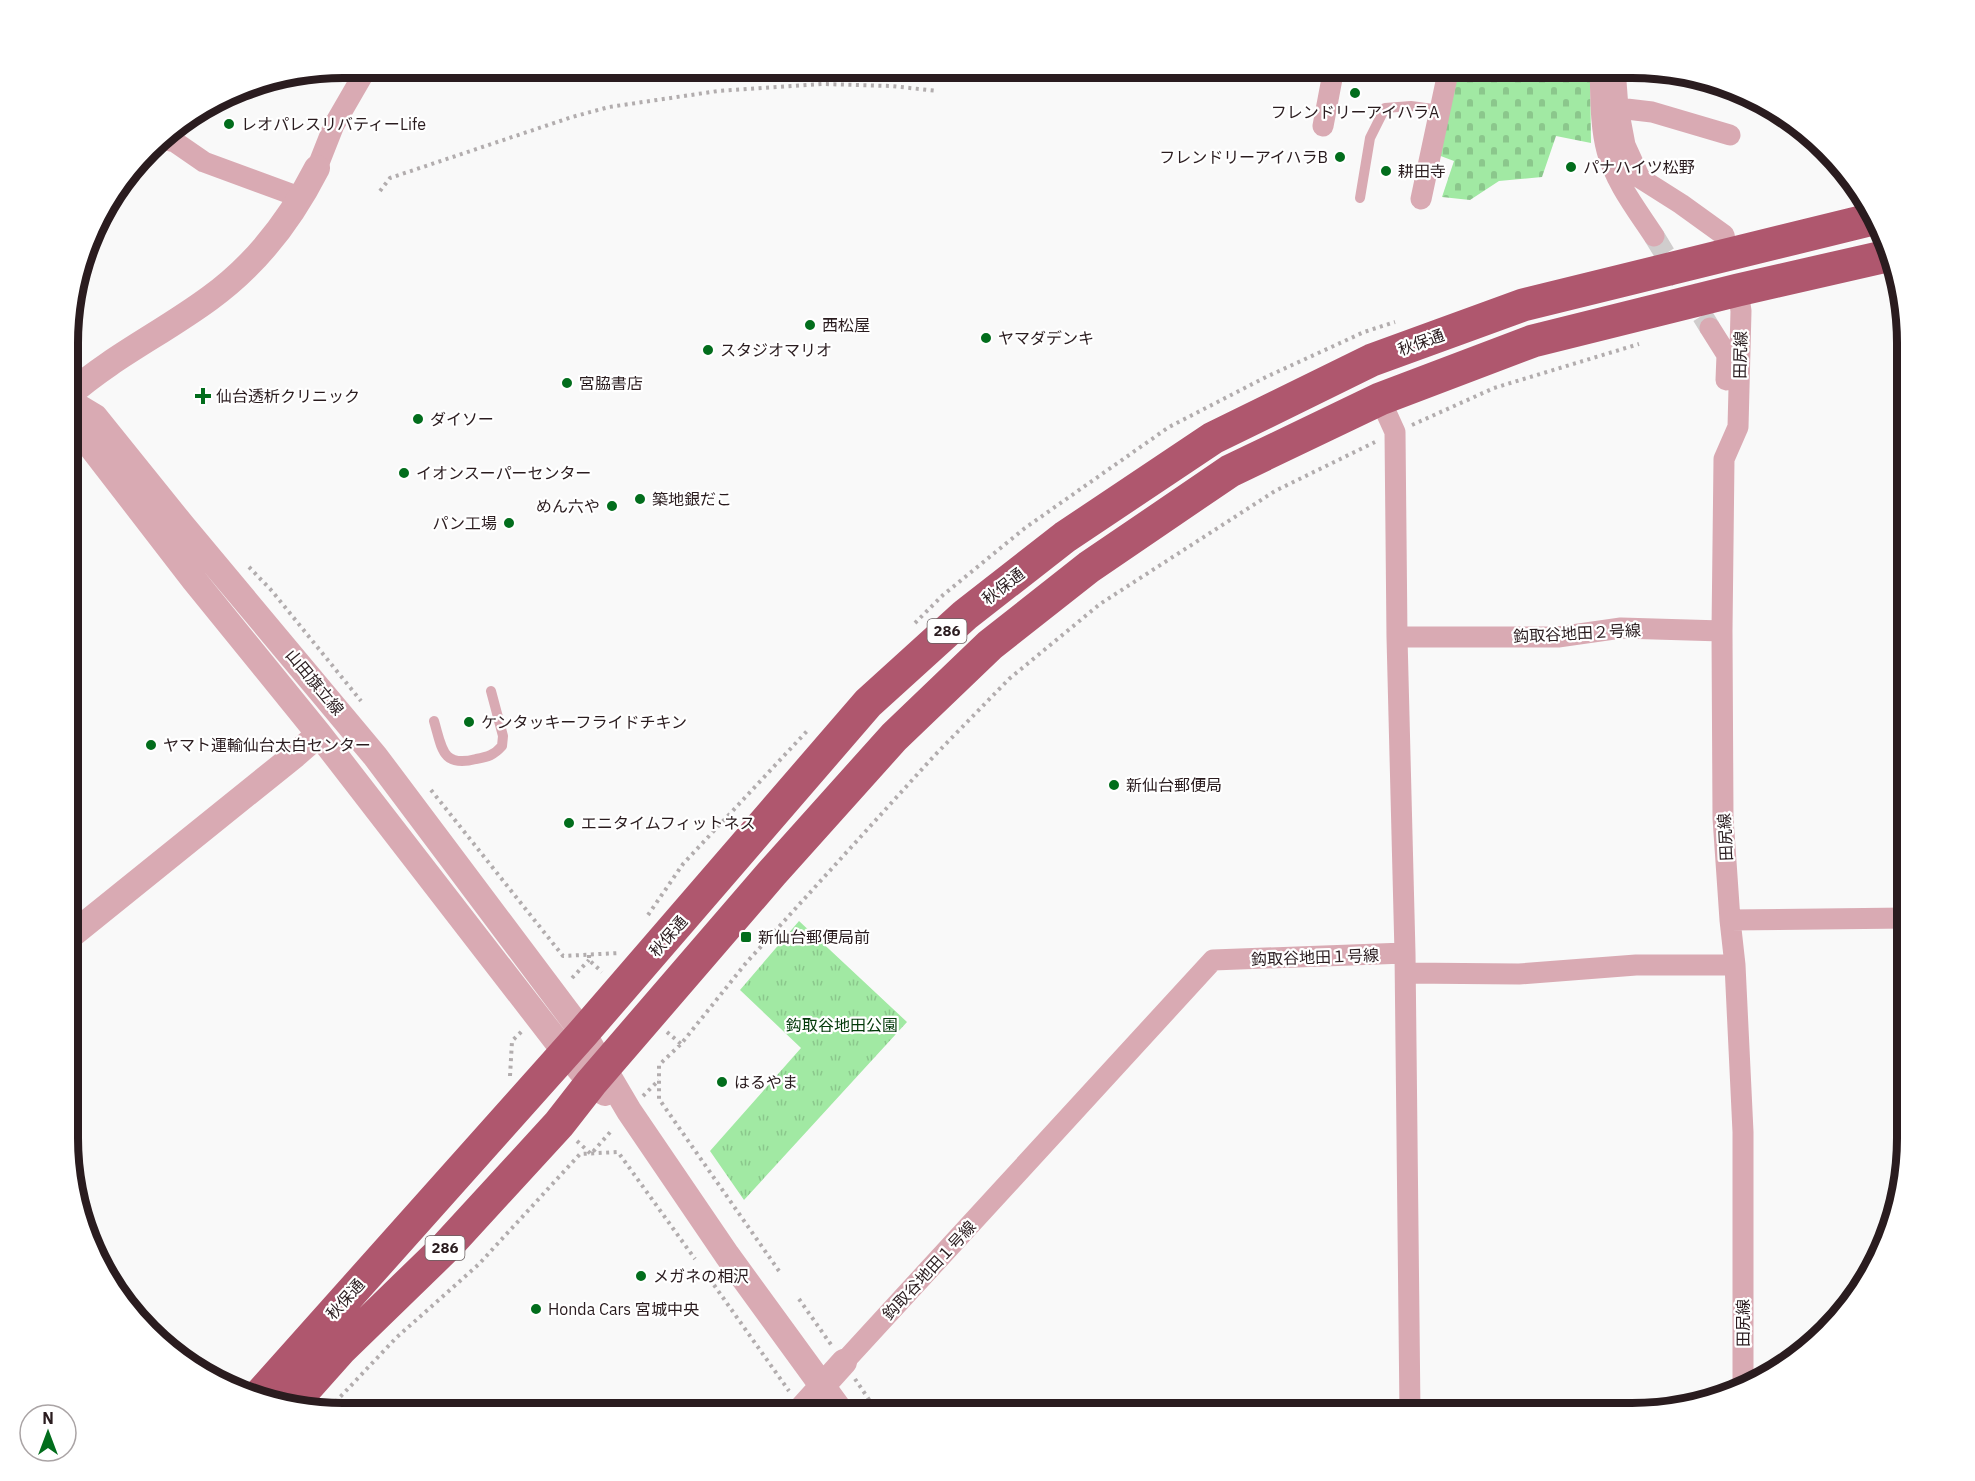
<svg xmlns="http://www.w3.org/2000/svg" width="1975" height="1481" viewBox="0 0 1975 1481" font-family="'IBM Plex Sans','Noto Sans JP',sans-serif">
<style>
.cemetery{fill:url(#cemetery-stones)}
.park{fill:url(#park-tufts)}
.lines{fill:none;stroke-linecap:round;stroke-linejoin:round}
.minor-tunnel{stroke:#d0cdcd;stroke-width:21;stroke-dasharray:21 10;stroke-linecap:butt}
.path{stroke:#b2adae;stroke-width:4;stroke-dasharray:3 4.5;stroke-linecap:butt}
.service{stroke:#d9aab3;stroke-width:10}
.minor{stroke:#d9aab3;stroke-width:21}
.tertiary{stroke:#d9aab3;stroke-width:26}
.trunk{stroke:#af576e;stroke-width:33}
.poi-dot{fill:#026d1c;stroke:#fff;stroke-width:2}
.labels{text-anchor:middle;stroke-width:4.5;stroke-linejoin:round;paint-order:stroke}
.shield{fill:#fff;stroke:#6a6062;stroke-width:1.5}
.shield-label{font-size:15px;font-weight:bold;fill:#2a1c1f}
.poi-label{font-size:16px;fill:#2a1c1f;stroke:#fff;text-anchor:start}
.street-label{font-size:16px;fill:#2a1c1f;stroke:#fff}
.park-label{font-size:16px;fill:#003808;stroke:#fff}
.rim{fill:none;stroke:#2a1c1f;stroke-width:8}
</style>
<defs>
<pattern id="cemetery-stones" width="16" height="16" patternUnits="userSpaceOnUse" patternTransform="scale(1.5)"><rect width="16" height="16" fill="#a1e9a3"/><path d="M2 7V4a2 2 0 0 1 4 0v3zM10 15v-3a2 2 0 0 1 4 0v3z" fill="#8bc78c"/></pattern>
<pattern id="park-tufts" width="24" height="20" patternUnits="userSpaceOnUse" patternTransform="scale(1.5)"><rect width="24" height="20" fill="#a1e9a3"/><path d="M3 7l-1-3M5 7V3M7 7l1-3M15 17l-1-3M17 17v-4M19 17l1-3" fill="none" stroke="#8bc78c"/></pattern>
</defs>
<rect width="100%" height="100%" fill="#f9f9f9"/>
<path class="cemetery" d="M1468 68H1590L1591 143 1556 136 1542 177 1499 181 1470 200 1442 197 1454 161 1438 155 1458 71 1466 74Z"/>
<path class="park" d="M799 921 907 1022 744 1200 710 1151 801 1048 740 990Z"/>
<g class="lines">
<path class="minor-tunnel" d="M1654 236 1710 328"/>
<path class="path" d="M380 191 390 178 572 117 609 107 718 91 823 84 891 86 938 91
M70 354 75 363
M1412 425 1494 388 1639 344
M249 567 272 591 361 701
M915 623 943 595 1025 528 1169 427 1266 377 1364 332 1395 322
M431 790 563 956 619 953
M648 915 683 864 808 730
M589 955V960L602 972
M572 978 589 960
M667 1032 681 1044
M510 1076 512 1041 522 1031
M643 1096 659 1080
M577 1141 591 1154 612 1130
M779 1271 659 1099V1065L681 1044 746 963 934 756 1009 679 1100 604 1275 491 1375 442
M714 1285 789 1391
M799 1299 832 1346
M855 1379 878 1413
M325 1413 396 1338 479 1264 580 1154 618 1152 695 1259"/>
<path class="service" d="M1360 198 1370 138 1385 108 1411 106 1440 110
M434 721C442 748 442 768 476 759 488 757 494 755 502 746L503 736 491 691"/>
<path class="minor" d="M1600 68C1601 95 1600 125 1607 151 1615 182 1637 210 1654 236
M1615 68 1618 108 1625 145 1640 178 1681 204 1724 235 1728 254
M1618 108 1652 112 1730 135
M1323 126 1334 68
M159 138 175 142 204 162 302 198
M317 168 334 125 367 68
M1421 199 1449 68
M1738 290 1741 311 1738 427 1724 459 1722 631 1723 818 1730 920 1735 965 1743 1132V1388
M1710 328 1727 355 1726 380
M1397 637H1558L1621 628 1722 631
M1730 920 1907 918
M1405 953 1410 1413
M1406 973 1519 974 1636 965H1735
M844 1362 1213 960 1405 953 1397 637 1395 432 1380 399"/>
<path class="tertiary" d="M70 394C112 357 164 332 210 298 257 264 291 219 317 168
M70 402 95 417 182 525 375 756 583 1033 629 1111 727 1255 842 1413
M70 410 79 431 194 580 319 734 565 1052 591 1083 605 1093
M69 937 295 755 319 734
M798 1413 844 1362"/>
<path class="trunk" d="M258 1397 583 1033 868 703 965 615 1065 537 1213 438 1372 360 1523 305 1877 218
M291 1405 340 1350 447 1246 559 1124 591 1083 772 873 894 737 990 645 1089 567 1230 471 1380 399 1533 341 1738 290 1887 256"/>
</g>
<g class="poi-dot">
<circle cx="1355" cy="93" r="6"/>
<circle cx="229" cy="124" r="6"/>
<circle cx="1340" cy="157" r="6"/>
<circle cx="1571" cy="167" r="6"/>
<circle cx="1386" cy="171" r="6"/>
<circle cx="810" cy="325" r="6"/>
<circle cx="986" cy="338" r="6"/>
<circle cx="708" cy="350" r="6"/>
<circle cx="567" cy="383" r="6"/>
<path d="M200 387h6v6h6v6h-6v6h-6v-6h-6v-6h6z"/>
<circle cx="418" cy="419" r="6"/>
<circle cx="404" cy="473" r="6"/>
<circle cx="640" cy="499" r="6"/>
<circle cx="612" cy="506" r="6"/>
<circle cx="509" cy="523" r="6"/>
<circle cx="469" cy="722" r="6"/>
<circle cx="151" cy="745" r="6"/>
<circle cx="1114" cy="785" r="6"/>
<circle cx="569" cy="823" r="6"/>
<rect x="740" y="931" width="12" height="12" rx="3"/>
<circle cx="722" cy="1082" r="6"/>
<circle cx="641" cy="1276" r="6"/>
<circle cx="536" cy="1309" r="6"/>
</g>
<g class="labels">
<g class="shield">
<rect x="927.5" y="619" width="39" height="24" rx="4.5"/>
<rect x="425.5" y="1236" width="39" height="24" rx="4.5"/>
</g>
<g class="shield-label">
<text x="947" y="636">286</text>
<text x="445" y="1253">286</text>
</g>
<g class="poi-label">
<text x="1355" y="118" text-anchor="middle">フレンドリーアイハラA</text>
<text x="241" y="130">レオパレスリバティーLife</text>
<text x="1328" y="163" text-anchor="end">フレンドリーアイハラB</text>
<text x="1583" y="173">パナハイツ松野</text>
<text x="1398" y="177">耕田寺</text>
<text x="822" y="331">西松屋</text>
<text x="998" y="344">ヤマダデンキ</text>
<text x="720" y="356">スタジオマリオ</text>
<text x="579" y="389">宮脇書店</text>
<text x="216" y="402">仙台透析クリニック</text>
<text x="430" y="425">ダイソー</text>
<text x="416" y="479">イオンスーパーセンター</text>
<text x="652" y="505">築地銀だこ</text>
<text x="600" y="512" text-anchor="end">めん六や</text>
<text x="497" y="529" text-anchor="end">パン工場</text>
<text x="481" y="728">ケンタッキーフライドチキン</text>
<text x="163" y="751">ヤマト運輸仙台太白センター</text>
<text x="1126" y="791">新仙台郵便局</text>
<text x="581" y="829">エニタイムフィットネス</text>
<text x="758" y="943">新仙台郵便局前</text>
<text x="734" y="1088">はるやま</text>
<text x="653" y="1282">メガネの相沢</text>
<text x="548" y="1315">Honda Cars 宮城中央</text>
</g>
<g class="street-label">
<text transform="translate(1421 342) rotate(-20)" y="6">秋保通</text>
<text transform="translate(1740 355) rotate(-89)" y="6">田尻線</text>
<text transform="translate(1003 586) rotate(-38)" y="6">秋保通</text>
<text transform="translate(1577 633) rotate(-3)" y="6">鈎取谷地田２号線</text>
<text transform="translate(315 682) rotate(50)" y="6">山田旗立線</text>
<text transform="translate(1725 837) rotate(-93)" y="6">田尻線</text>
<text transform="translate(668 936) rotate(-49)" y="6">秋保通</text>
<text transform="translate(1315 957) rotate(-2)" y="6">鈎取谷地田１号線</text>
<text transform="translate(929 1270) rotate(-47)" y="6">鈎取谷地田１号線</text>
<text transform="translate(345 1299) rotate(-48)" y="6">秋保通</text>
<text transform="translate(1743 1323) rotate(-90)" y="6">田尻線</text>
</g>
<g class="park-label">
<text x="842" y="1031">鈎取谷地田公園</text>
</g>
</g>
<path d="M0 0H1975V1481H0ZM343 78H1632A265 265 0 0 1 1897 343V1138A265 265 0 0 1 1632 1403H343A265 265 0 0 1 78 1138V343A265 265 0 0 1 343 78Z" fill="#fff" fill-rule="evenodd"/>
<path class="rim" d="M343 78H1632A265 265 0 0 1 1897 343V1138A265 265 0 0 1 1632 1403H343A265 265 0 0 1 78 1138V343A265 265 0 0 1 343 78Z"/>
<g transform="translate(48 1433)"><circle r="28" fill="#ffffff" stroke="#aaa4a5" stroke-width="1.5"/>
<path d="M0-4.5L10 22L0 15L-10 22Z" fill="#026d1c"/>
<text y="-9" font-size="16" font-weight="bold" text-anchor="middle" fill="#2a1c1f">N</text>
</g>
</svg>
